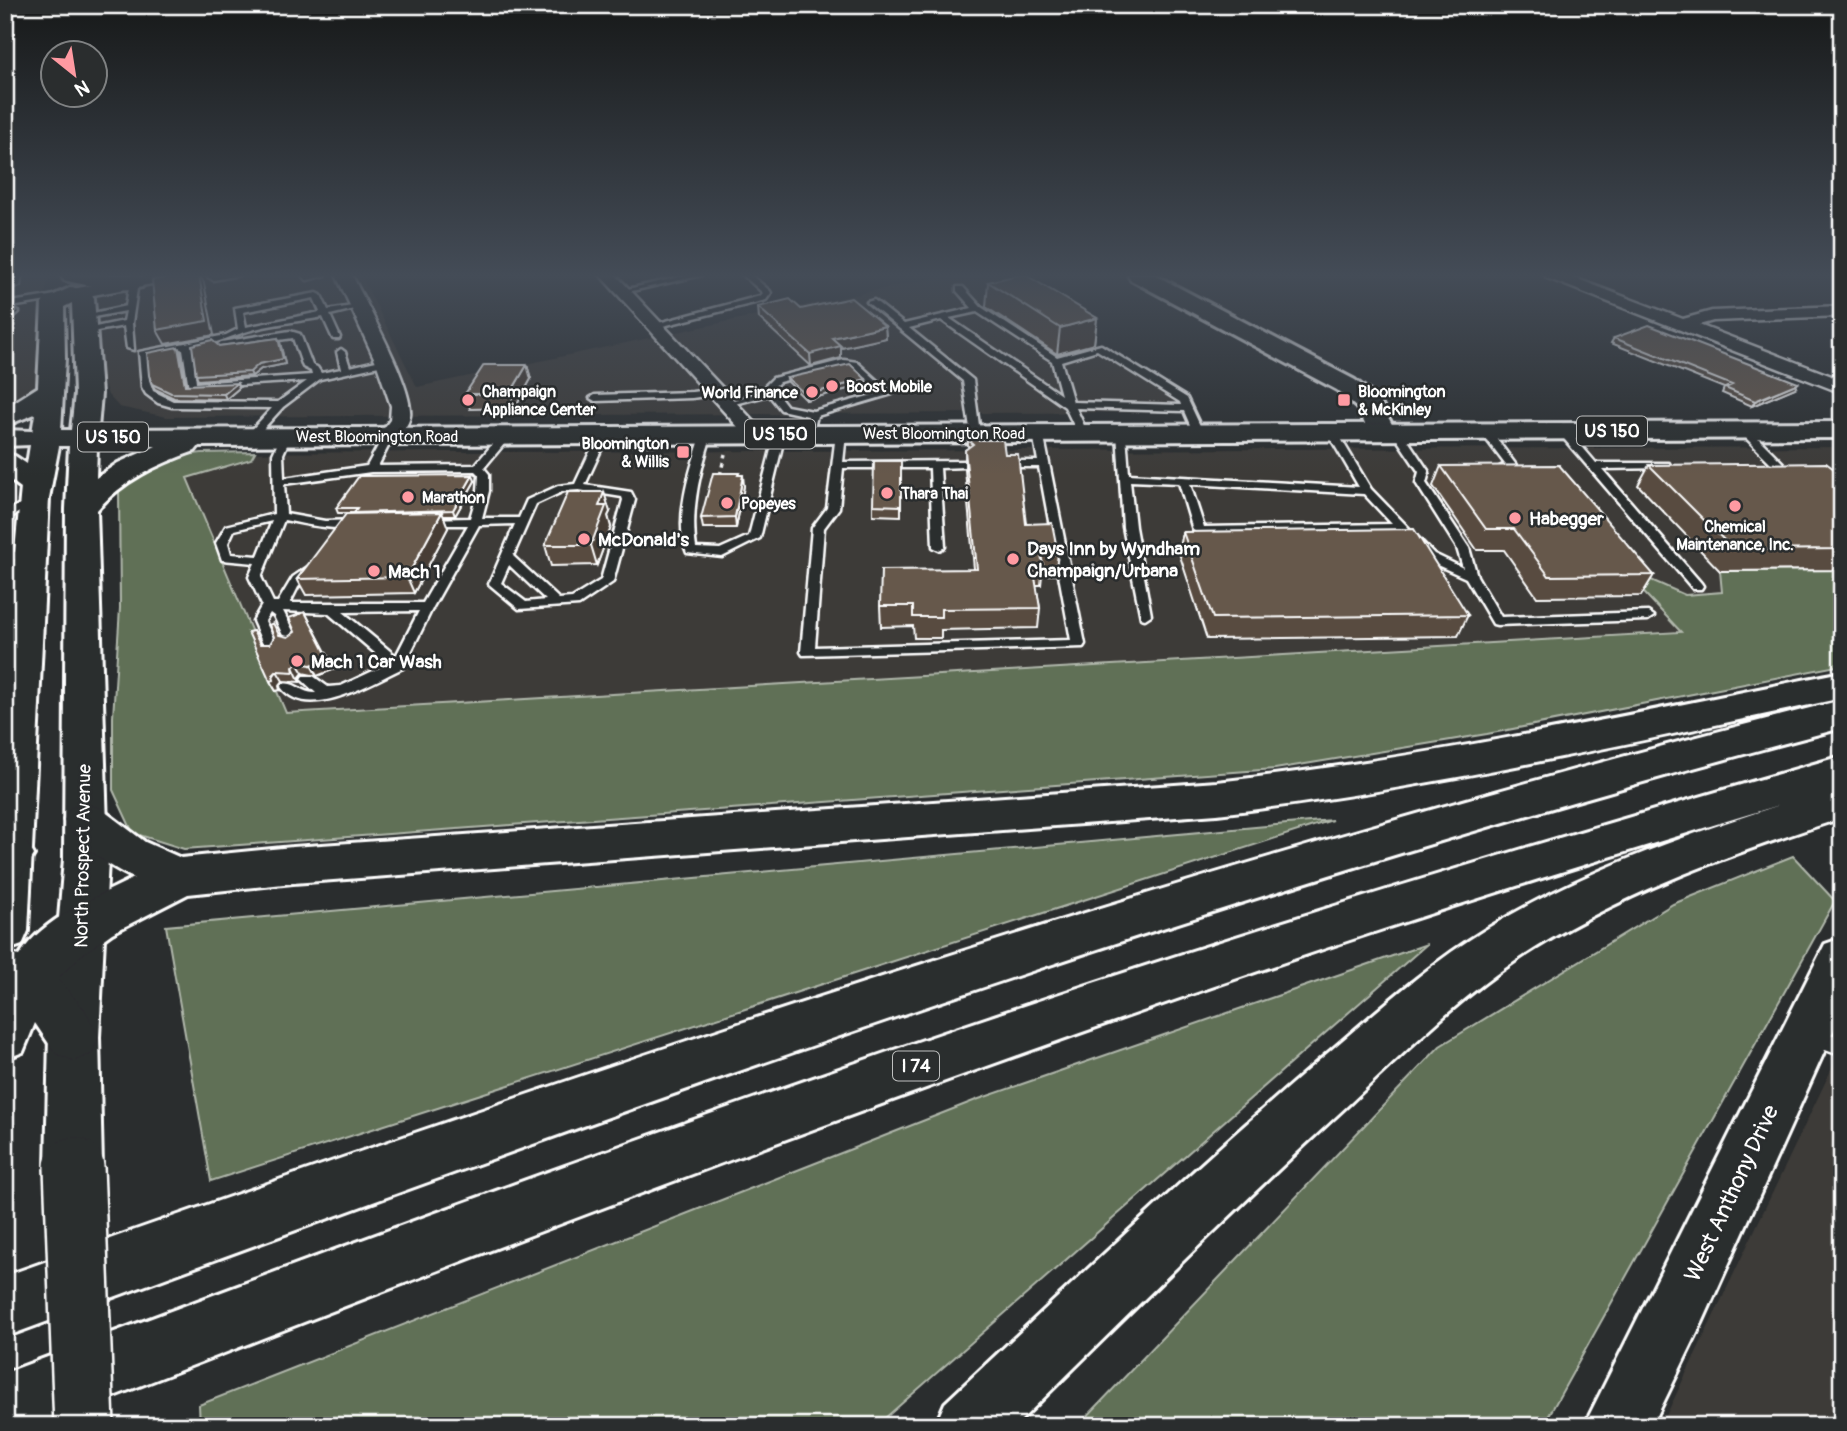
<svg xmlns="http://www.w3.org/2000/svg" width="1847" height="1431" viewBox="0 0 1847 1431" font-family="Pangolin,sans-serif">
<style>
.built{fill:#3c3a37}
.green{fill:#606f57;stroke:#b0b7ab;stroke-width:2}
.lines{fill:none;stroke-linecap:round;stroke-linejoin:round}
.lane-casing{stroke:#fff;stroke-width:5}
.street-casing{stroke:#fff;stroke-width:5}
.secondary-casing{stroke:#fff;stroke-width:6}
.primary-casing{stroke:#fff;stroke-width:6}
.highway-casing{stroke:#fff;stroke-width:6}
.path{stroke:#fff;stroke-width:3.5;stroke-dasharray:5 4.5;stroke-linecap:butt}
.lane{fill:#2a2d2e;fill-rule:evenodd}
.street{fill:#2a2d2e;fill-rule:evenodd}
.secondary{fill:#2a2d2e;fill-rule:evenodd}
.primary{fill:#2a2d2e;fill-rule:evenodd}
.highway{fill:#2a2d2e;fill-rule:evenodd}
.primary-bridge-casing{stroke:#fff;stroke-width:64;stroke-linecap:butt}
.primary-bridge{stroke:#2a2d2e;stroke-width:59}
.wall{fill:#584c41;stroke:#fff;stroke-width:2}
.shaded-wall{fill:#473e35;stroke:#fff;stroke-width:2}
.building{fill:#66584c;stroke:#fff;stroke-width:2}
.poi-dot{fill:#ff9aa2;stroke:#2a2d2e;stroke-width:2.5}
.labels{text-anchor:middle;stroke-width:5;stroke-linejoin:round;paint-order:stroke}
.far-poi-label{font-size:16px;font-weight:bold;fill:#fff;stroke:#2a2d2e;text-anchor:start}
.far-street-label{font-size:16px;fill:#fff;stroke:#2a2d2e}
.shield{fill:#2a2d2e;stroke:#bfc0c0;stroke-width:2}
.shield-label{font-size:18px;font-weight:bold;fill:#fff}
.poi-label{font-size:19px;font-weight:bold;fill:#fff;stroke:#2a2d2e;text-anchor:start}
.street-label{font-size:19px;fill:#fff;stroke:#2a2d2e}
.near-street-label{font-size:23px;fill:#fff;stroke:#2a2d2e}
</style>
<rect width="100%" height="100%" fill="#2a2d2e"/>
<filter id="ink" filterUnits="userSpaceOnUse"><feTurbulence type="fractalNoise" baseFrequency=".0143" numOctaves="2"/><feDisplacementMap in="SourceGraphic" scale="14" xChannelSelector="R" yChannelSelector="G"/><feConvolveMatrix kernelMatrix="1 2 1 2 8 2 1 2 1" color-interpolation-filters="sRGB"/></filter>
<g filter="url(#ink)">
<path class="built" d="M5 275H49L41 317 35 390 5 414Z
M97 275H361L417 387 948 275H996L1196 412 167 417 119 407 108 395 102 379 97 329Z
M1842 447V620L1682 632 286 713 187 477 202 453Z
M1842 1047V1426H1661Z"/>
<path class="green" d="M255 452 251 459 187 478 286 713 1681 632 1632 580 1649 579 1685 595 1722 592 1720 571 1842 570V665L1487 734 1275 769 184 849 133 833 113 790V717L120 608 119 489 162 458 202 453Z
M1332 820 211 1181 166 926Z
M1793 856 1835 901 1543 1426H1078L1440 1046 1673 904Z
M1427 944 876 1426H200L199 1405 976 1100Z"/>
<g class="lines">
<g class="lane-casing">
<path id="lane" d="M131 275H139L132 323 134 350 127 348 124 326 81 334V330L124 321 126 311 83 319 79 316 126 306Z
M205 275H239L213 280Z
M302 275H326L307 280Z
M688 275H702L623 293 619 291Z
M743 275H751L770 291 771 293 766 300 655 328 651 325 760 296 763 293Z
M957 287H963L981 307 1057 357 1101 345 1187 398 1203 432 1194 434 1184 411 1076 408 1087 432 1078 434 1065 407 941 320 909 328 973 380 980 433 971 435 963 381 867 302 874 300 904 324 972 308 957 291ZM977 312 1052 361 1061 395 949 318ZM1097 350 1180 402 1181 405 1073 402 1061 361Z
M317 293 321 295 328 310 358 305 362 307 330 315 340 337 339 339H333L323 317C297 322 269 324 245 332 227 338 210 345 192 348L196 383 312 375 311 371 303 367 293 338 221 348 217 345 221 342 290 331 300 334 312 365 317 367 321 373 341 369 337 352 341 349 345 352 350 367 385 359 388 360V364L320 379 283 407 255 438 251 439 246 436 272 408 172 407 158 403 146 394 142 387 139 352 226 335 238 329 235 308ZM314 298 320 312 246 327 243 312ZM183 349 189 388 307 381 278 402 173 401 153 391 149 380 147 356Z
M62 294 66 296 65 298 5 308V303Z
M12 310 19 312 5 324V317Z
M844 360 857 362 892 394 817 416 812 435 803 433 808 416 781 410 769 395 727 406 722 403 765 391 763 388 773 378ZM844 366H851L880 393 813 411 787 406 773 388 779 382Z
M716 389 719 390V394L692 398 595 401 590 398 595 395 692 392Z
M1744 427 1748 428 1783 463V467H1775L1740 432 1739 430Z
M1485 428 1489 429 1516 465C1509 473 1499 479 1490 472L1505 464 1480 431Z
M1563 428 1567 429 1596 463H1669L1670 465 1665 468 1602 469 1701 583 1703 586 1701 589H1693L1559 433V429Z
M1332 429 1337 432 1371 489 1434 554 1463 568 1457 548 1416 483 1419 472 1392 432 1401 430 1429 472 1426 483 1469 548 1477 576 1501 617 1648 612 1654 616 1648 620 1497 625 1493 624 1466 578 1426 560 1398 530 1199 533 1193 530 1179 483 1130 481 1135 527 1151 615 1145 619 1141 618 1123 527 1117 432 1126 434 1129 474 1359 487 1327 432ZM1190 484 1364 494 1392 524 1204 527Z
M1038 430 1043 433 1085 644 1083 647 803 655 801 652 812 528 827 508 836 434 841 431 846 434 843 462 965 461 970 464 965 467 940 468 945 547 939 550 933 547 930 468H843L839 508 824 528 815 647 1071 640 1039 467H1008L1003 464 1008 461H1038L1033 433Z
M707 431 712 434C700 470 690 509 696 548L720 549 749 536 775 434 780 431 785 434 760 538 722 557 687 553C673 521 691 466 702 434Z
M389 432 394 435 378 466 475 465 502 433H510V437L484 468 489 474V491L482 518H519L527 500 558 486 575 484 598 435 607 433 608 435 585 485 631 492 635 500 613 582 579 605 519 609 489 584 515 524 479 525 433 607 403 668C372 682 308 723 281 687L283 684C296 681 301 694 316 693L301 679 303 676H313L328 687 341 686 388 664 328 613 283 611 298 641 292 645 287 644 274 616 270 613 265 621 278 648 276 651H266L253 621 262 605 249 577 255 563 222 560 216 543 226 526 274 514 273 454 282 434 291 436 283 454 284 478 367 466 384 435ZM475 471 479 475 478 491 470 518 426 519 420 522 426 525H468L423 603H290L298 587 318 568 312 564 293 577 278 602H273L261 577 284 520C304 524 346 534 363 523L357 520 325 521 286 514 284 484 371 472ZM579 490 622 497 623 500 601 580 572 598 559 599 513 556 536 504 564 491ZM272 521 258 556 231 554 228 543 234 530ZM509 565 546 600 526 602 501 583ZM419 611 396 656 343 612Z
M33 496 37 497V501L5 521V513Z
M5 549 34 558 36 561 30 565 5 556Z
M1810 1027 1842 1038V1056L1803 1042 1801 1036 1803 1030Z"/>
</g>
<g class="street-casing">
<path id="street" d="M149 275H181L173 280 72 299 64 294 72 289Z
M336 275H352C366 304 414 388 410 416 409 425 401 432 396 439H382L379 435 390 420 391 406 376 362Z
M600 275H616L762 430 765 434 762 438H748Z
M1545 275H1567L1683 319 1712 311 1842 306V316L1713 321 1699 325 1842 380V393L1547 278Z"/>
</g>
<g class="secondary-casing">
<path id="secondary" d="M1128 275H1155L1355 380 1378 398 1396 432 1392 438 1382 440 1372 438 1357 408 1337 390 1131 280Z
M5 430 57 432 61 438 57 444 5 446Z
M1842 938V1012L1702 1323 1652 1426H1584L1825 944Z"/>
</g>
<g class="primary-casing">
<path id="primary" d="M61 275H134L142 277 145 282 142 287C117 293 89 286 64 280Z
M72 287 91 293 94 298 101 394 98 429 1842 422V438L199 446 195 451C158 464 123 480 97 510L108 859 99 1037 102 1167 94 1187 74 1195 54 1187 46 1167 49 1037 64 859 66 509 69 446H59L49 498 28 931 22 945 5 951V657L21 488 5 476V453L15 456 27 464 35 414 5 426V408L38 387 42 304 45 299ZM72 303 75 394 71 430H61L65 359 64 307ZM97 446H156L118 463 96 478Z"/>
</g>
<g class="highway-casing">
<path id="highway" d="M1842 672V698C1634 742 1428 789 1217 814L293 883 188 894 112 933 79 957 58 979 85 1010 99 1037 92 1054 74 1061 56 1054 35 1023 23 1052 5 1059V952L19 956C44 917 95 898 134 878 108 866 78 846 64 820L70 808 85 803 100 808 145 842 181 858 293 847 1217 782C1428 758 1634 714 1842 672Z
M1842 700V728C1217 891 610 1114 5 1337V1276C610 1062 1219 855 1842 700Z
M1842 756V818C1730 854 1617 894 1518 959 1456 1000 1404 1053 1350 1103 1235 1208 1126 1317 1015 1426H935L945 1403C1067 1289 1188 1173 1315 1064 1370 1018 1423 968 1485 930 1578 873 1683 836 1786 803 1631 850 1477 897 1323 949 890 1095 463 1259 37 1426H5V1373C367 1237 729 1103 1096 982 1343 901 1592 827 1842 756Z
M12 837 27 843 34 855 21 876 5 881V840Z"/>
</g>
<path class="path" d="M720 476 725 454"/>
<use href="#lane" class="lane"/>
<use href="#street" class="street"/>
<use href="#secondary" class="secondary"/>
<use href="#primary" class="primary"/>
<use href="#highway" class="highway"/>
<g class="primary-bridge-casing">
<path id="primary-bridge" d="M74 1167 84 1426"/>
</g>
<use href="#primary-bridge" class="primary-bridge"/>
</g>
<path class="wall" d="M988 282 1097 318 1094 344 1057 354 986 307Z
M758 307 801 309 885 326 886 338 841 348V358L811 366 759 318Z
M278 338 280 342 285 364 261 369 252 376 198 380 196 375 219 346Z
M1614 338 1795 388 1752 406 1722 393 1724 388 1611 343Z
M178 347 181 352 186 385 239 388 226 399 174 398 155 389 152 384Z
M527 365 531 379 515 408 470 409 465 394Z
M787 378 867 384 806 400 788 382Z
M968 440 1005 454 1026 524 1058 554 1055 575H1042L1041 585H1036L1040 608 1038 628 941 630V638H914L913 626 881 627 880 606 974 569 965 470V450L968 448Z
M901 461V516L873 515V505Z
M1649 465 1842 475V570L1720 571 1638 485Z
M1441 466 1654 575 1641 596 1537 597 1504 550H1477L1433 486Z
M739 475 744 486 736 528H703L701 518Z
M475 481 455 516H443L448 528 414 593 306 595 297 579 354 514V513H338L336 508Z
M610 512 608 516 611 527 597 565 551 566 545 545Z
M1183 532 1468 615 1458 636 1207 639 1179 553Z
M280 635 335 669 317 676 303 673 299 678 300 682 283 681 279 686 280 690 276 691 270 681 260 644H270Z"/>
<path class="shaded-wall" d="M13 275H23L21 287 5 289V276Z
M199 275H200L204 283 214 335 165 344 157 330Z
M1097 318 1094 344 1057 354 1060 328Z
M885 326 886 338 841 348V358L811 366 810 354 832 338Z
M278 338 280 342 285 364 261 369 252 376 250 372Z
M178 347 181 352 187 390 185 385Z
M527 365 531 379 515 408 510 394Z
M866 379 867 384 806 400V395Z
M237 383 239 388 226 399 224 394Z
M1798 383 1795 388 1752 406 1755 401Z
M473 475 475 481 455 516 453 510Z
M743 475 744 486 736 528 735 517Z
M604 492 610 512 608 516 611 527 597 565 591 545 599 506Z
M442 512 448 528 414 593 407 577Z
M305 612 335 669 317 676 311 665Z
M297 663 303 673 299 678 300 682 293 667Z
M277 671 283 681 279 686 280 690 276 691 270 681Z"/>
<path class="building" d="M165 275H199L207 321 157 330 152 280 164 278Z
M1018 275H1026L1097 318 1060 328 988 282Z
M851 298 885 326 832 338 841 346 810 354 758 307 790 299 801 309Z
M1649 325 1798 383 1755 401 1725 388 1732 385 1614 338Z
M278 338 283 359 259 364 250 372 196 375 192 345 212 340 219 346Z
M178 347 185 385 237 383 224 394 171 393 152 384 149 375 147 353Z
M850 364 866 379 806 395 787 378Z
M484 365H527L510 394H465Z
M968 440H1003L1005 454H1018L1026 524 1052 523 1058 554H1041L1043 565H1033L1040 608 941 609V617H913V606H880L881 570 977 569 965 450 973 444Z
M874 461H901V506L873 505Z
M1826 463 1842 475V549L1734 550 1649 465Z
M1559 465 1654 575 1549 576 1514 529H1486L1441 466Z
M713 473H739L738 475H743L735 517 701 518Z
M473 475 453 510 354 513 357 508H336L359 476Z
M568 492H604L599 506H606L591 545H545Z
M442 512 407 577 297 579 346 514Z
M1414 529 1468 615 1213 618 1183 532Z
M305 612 329 659 311 665 297 663 293 667 294 672 277 671 273 675 274 680 270 681 248 632 253 631 260 644H270L274 637 269 625 273 623 279 635 288 637 295 632 289 618Z"/>
</g>
<linearGradient id="sky" x2="0" y2="1"><stop stop-color="#171919"/><stop offset="0.58" stop-color="#444c57"/><stop offset="1" stop-color="#444c57" stop-opacity="0"/></linearGradient>
<rect width="1847" height="475" fill="url(#sky)"/>
<g class="poi-dot">
<circle cx="832" cy="386" r="7"/>
<circle cx="812" cy="392" r="7"/>
<circle cx="468" cy="400" r="7"/>
<rect x="1337" y="393" width="14" height="14" rx="3.5"/>
<rect x="676" y="445" width="14" height="14" rx="3.5"/>
<circle cx="887" cy="493" r="7"/>
<circle cx="408" cy="497" r="7"/>
<circle cx="727" cy="503" r="7"/>
<circle cx="1735" cy="506" r="7"/>
<circle cx="1515" cy="518" r="7"/>
<circle cx="584" cy="539" r="7"/>
<circle cx="1013" cy="559" r="7"/>
<circle cx="374" cy="571" r="7"/>
<circle cx="297" cy="661" r="7"/>
</g>
<g class="labels">
<g class="far-poi-label">
<text x="846" y="392">Boost Mobile</text>
<text x="482" y="397">Champaign<tspan x="482" dy="18">Appliance Center</tspan></text>
<text x="1358" y="397">Bloomington<tspan x="1358" dy="18">&amp; McKinley</tspan></text>
<text x="798" y="398" text-anchor="end">World Finance</text>
<text x="669" y="449" text-anchor="end">Bloomington<tspan x="669" dy="18">&amp; Willis</tspan></text>
<text x="901" y="499">Thara Thai</text>
<text x="422" y="503">Marathon</text>
<text x="741" y="509">Popeyes</text>
<text x="1735" y="532" text-anchor="middle">Chemical<tspan x="1735" dy="18">Maintenance, Inc.</tspan></text>
</g>
<g class="far-street-label">
<text x="944" y="439">West Bloomington Road</text>
<text x="377" y="442">West Bloomington Road</text>
</g>
<g class="shield">
<rect x="1577" y="416.5" width="70" height="29" rx="5"/>
<rect x="745" y="419.5" width="70" height="29" rx="5"/>
<rect x="78" y="422.5" width="70" height="29" rx="5"/>
<rect x="893" y="1051.5" width="46" height="29" rx="5"/>
</g>
<g class="shield-label">
<text x="1612" y="437">US 150</text>
<text x="780" y="440">US 150</text>
<text x="113" y="443">US 150</text>
<text x="916" y="1072">I 74</text>
</g>
<g class="poi-label">
<text x="1529" y="525">Habegger</text>
<text x="598" y="546">McDonald's</text>
<text x="1027" y="555">Days Inn by Wyndham<tspan x="1027" dy="22">Champaign/Urbana</tspan></text>
<text x="388" y="578">Mach 1</text>
<text x="311" y="668">Mach 1 Car Wash</text>
</g>
<g class="street-label">
<text transform="translate(82 856) rotate(-89)" y="7">North Prospect Avenue</text>
</g>
<g class="near-street-label">
<text transform="translate(1731 1193) rotate(-65)" y="8">West Anthony Drive</text>
</g>
</g>
<rect width="1847" height="1431" fill="none" stroke="#2a2d2e" stroke-width="28"/>
<rect x="14" y="14" width="1819" height="1403" fill="none" stroke="#fff" stroke-width="2.5" filter="url(#ink)"/>
<g transform="translate(74 74) rotate(150)"><circle r="33" fill="#2a2d2e" stroke="#7f8182" stroke-width="2"/>
<path d="M0-5L12 26L0 18L-12 26Z" fill="#ff9aa2"/>
<text y="-10" font-size="19" font-weight="bold" text-anchor="middle" fill="#ffffff">N</text>
</g>
</svg>
